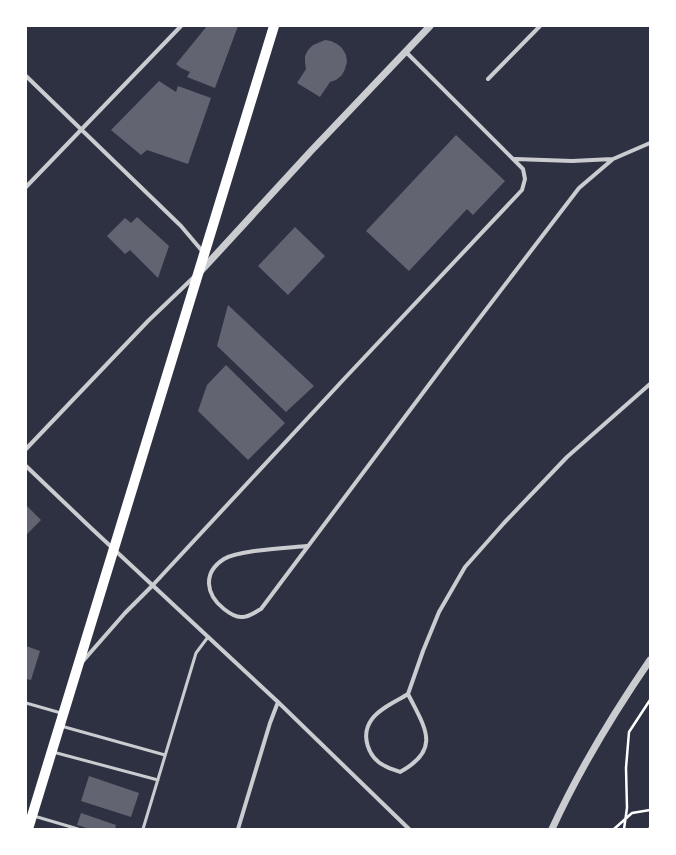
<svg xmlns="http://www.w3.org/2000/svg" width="676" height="855" viewBox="0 0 676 855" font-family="'Exo 2',sans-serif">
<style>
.building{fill:#626471}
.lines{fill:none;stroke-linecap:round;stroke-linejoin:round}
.path{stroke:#fff;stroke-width:2.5}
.service{stroke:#caccd0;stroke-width:3}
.minor{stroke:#caccd0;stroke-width:4}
.tertiary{stroke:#caccd0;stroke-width:7}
.primary{stroke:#fff;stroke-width:10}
</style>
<rect width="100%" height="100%" fill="#2d3142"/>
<path class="building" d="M207 26H238L215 88 187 77 190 72 181 68 176 64Z
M325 40 331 41 337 44 342 48 346 55 347 62 345 69 342 75 336 80 330 82 320 97 297 83 306 69 305 62V56L308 50 313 45Z
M159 81 176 92 178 86 211 98 188 164 147 150 141 155 111 130Z
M456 135 505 181 473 215 467 209 409 271 366 231Z
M137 217 169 246 158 278 130 250 125 254 107 236 125 218 131 223Z
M295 227 325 256 288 295 258 266Z
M228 305 314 386 286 412 217 346Z
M226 365 285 423 248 460 198 411 207 385Z
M26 505 41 520 26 535Z
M26 646 40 651 31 680 26 679Z
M89 776 139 793 131 817 81 801Z
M81 813 116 825 115 829H90L77 825Z"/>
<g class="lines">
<path class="path" d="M614 829 632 813 650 810
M624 829 627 808 626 768 629 732 650 700
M649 829 650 828"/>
<path class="service" d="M26 703 61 713
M61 726 165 755
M53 752 158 780
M34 816 78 829
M143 829 196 653 208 637"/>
<path class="minor" d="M26 76 181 226 203 252
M488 79 540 26
M515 159 572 161 613 159 650 143
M26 187 181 26
M26 449 148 321 195 276
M26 466 91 528 278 702 409 829
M307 546C288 548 239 550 224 559 202 573 206 595 224 609 229 613 235 617 241 617 248 618 255 612 261 609L446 362 579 188 613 159
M83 661 125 613 152 586 344 379 522 190 525 179 523 169 405 51
M408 694C425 728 442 749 400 772 395 770 390 769 385 766 368 758 360 735 372 719 380 708 397 701 408 694L423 651 439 612 465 567 504 523 567 457 650 384
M238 829 270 723 278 702"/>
<path class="tertiary" d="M200 272 311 151 430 26
M552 829C579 770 613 714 650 660"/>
<path class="primary" d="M28 829 274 26"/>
</g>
<rect width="676" height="855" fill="none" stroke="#ffffff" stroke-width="54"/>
</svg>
